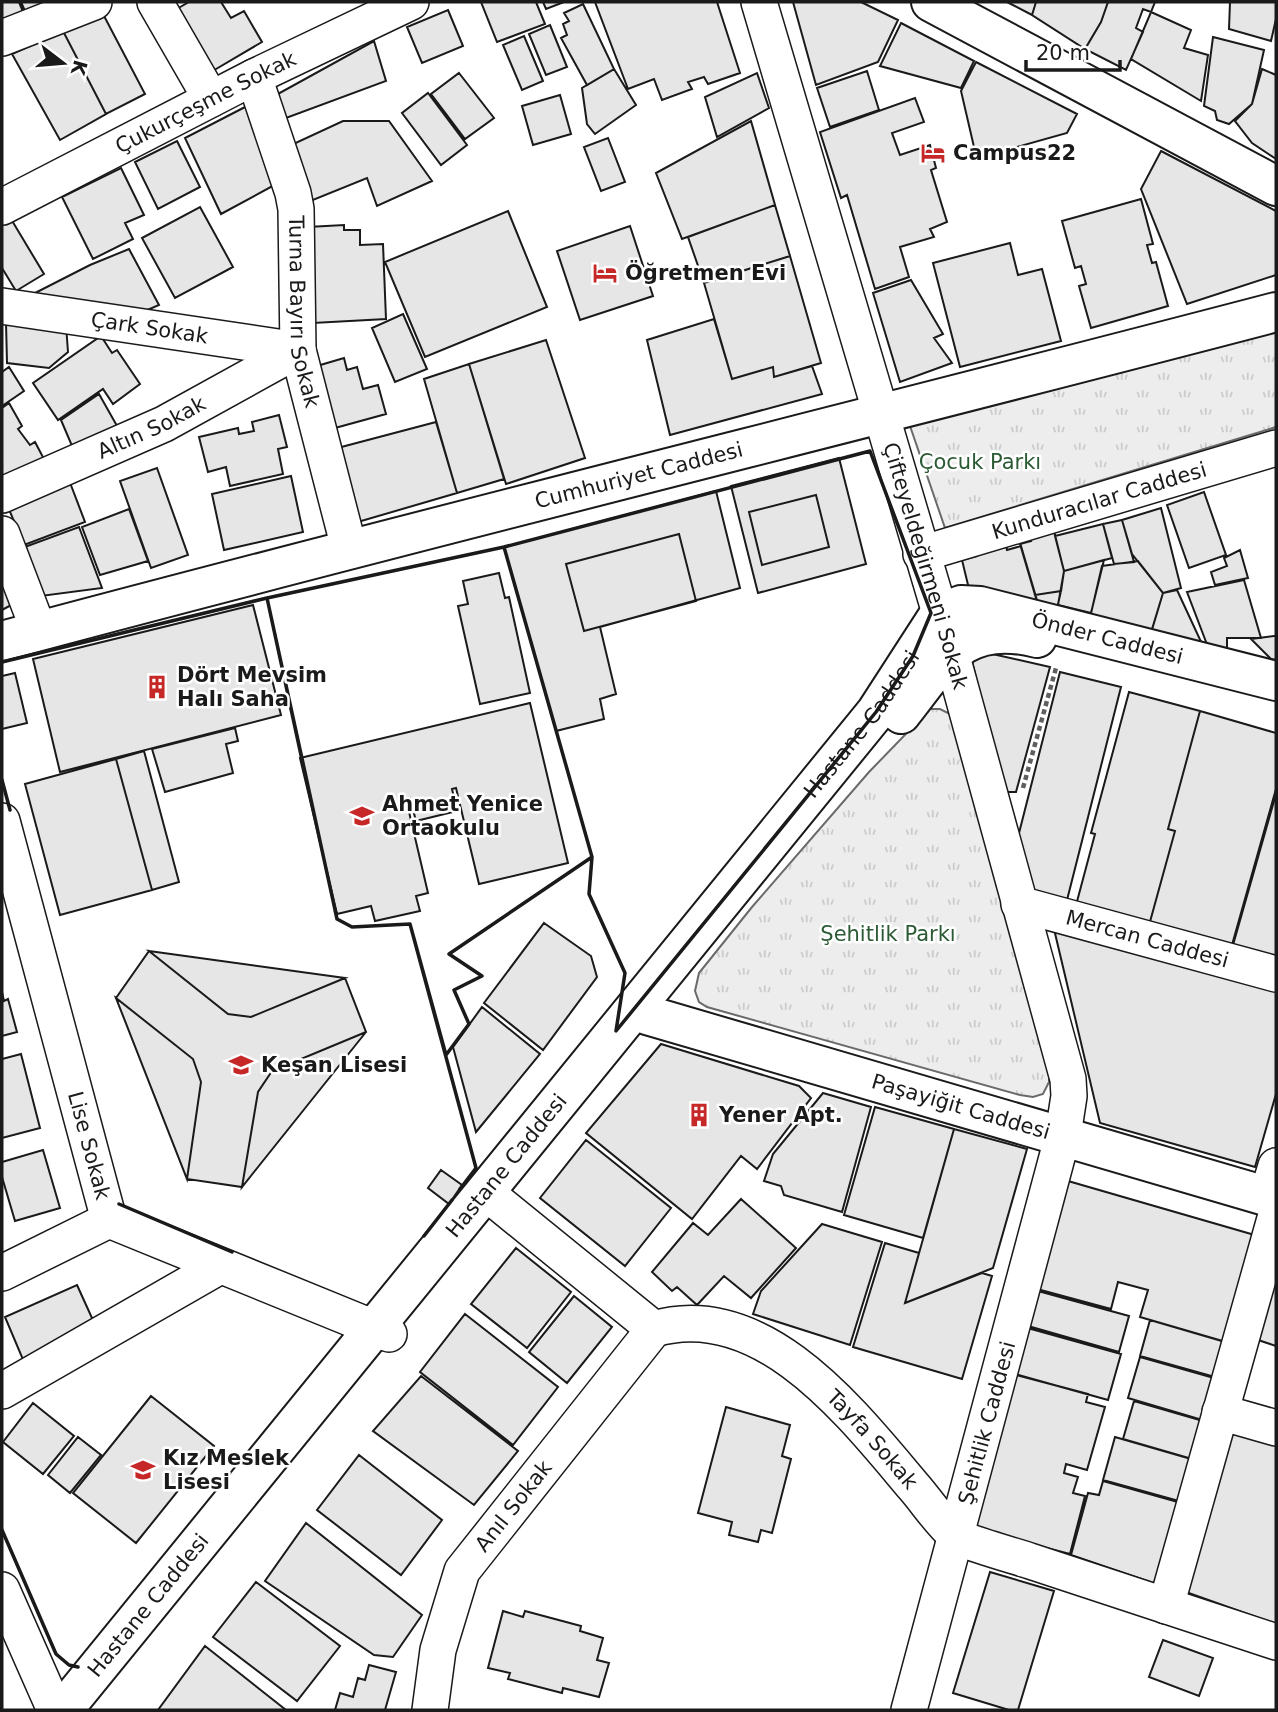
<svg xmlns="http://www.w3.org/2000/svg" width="1278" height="1712" viewBox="0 0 1278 1712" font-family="'DejaVu Sans',sans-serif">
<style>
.park{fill:url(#park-tufts);stroke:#6a6a6a;stroke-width:2}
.building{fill:#e6e6e6;stroke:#1a1a1a;stroke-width:2}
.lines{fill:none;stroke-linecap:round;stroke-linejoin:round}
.minor-casing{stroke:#1a1a1a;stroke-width:38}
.major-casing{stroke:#1a1a1a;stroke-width:42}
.path{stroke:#5f5f5f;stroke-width:4.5;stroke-dasharray:5 3.5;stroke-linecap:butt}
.minor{stroke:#fff;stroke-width:35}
.major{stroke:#fff;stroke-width:38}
.wall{stroke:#1a1a1a;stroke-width:3.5}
.labels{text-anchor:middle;stroke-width:5;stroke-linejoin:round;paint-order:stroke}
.street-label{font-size:21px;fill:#1a1a1a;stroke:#fff}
.poi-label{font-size:21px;font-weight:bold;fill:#1a1a1a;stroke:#fff;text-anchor:start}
.park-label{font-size:21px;fill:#2b5a34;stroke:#fff}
</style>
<defs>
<pattern id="park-tufts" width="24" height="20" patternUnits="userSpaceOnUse" patternTransform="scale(1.75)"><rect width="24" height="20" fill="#ededed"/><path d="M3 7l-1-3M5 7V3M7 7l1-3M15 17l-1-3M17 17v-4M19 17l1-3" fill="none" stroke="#cbcbcb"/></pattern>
</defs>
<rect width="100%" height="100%" fill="#fff"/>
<path class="park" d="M1276 331V427L945 528 910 426Z
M930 709H940L950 714 1049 1069V1082L1043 1094 1033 1097 1020 1095 707 1007 699 1002 695 991 699 973 752 907 869 772Z"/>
<path class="building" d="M2 2H19L26 19 2 27Z
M21 2H57L28 18Z
M189 2H221L231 18 244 11 262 42 211 72 175 10Z
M481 2H536L545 24 497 42Z
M543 2H564L546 9Z
M595 2H717L740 73 708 84 704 77 688 82 692 89 662 100 654 79 628 89Z
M793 2H861L898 20 878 62 816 85Z
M1007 2H1036L1032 15Z
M1036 2H1108L1101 22 1085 49 1032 15Z
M1108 2H1155L1151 12 1143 9 1136 28 1143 32 1126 70 1085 49 1101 22Z
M1230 2H1276V19L1271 41 1229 29Z
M583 4 614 69 587 85 561 38 567 35 563 24 569 21 564 13Z
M448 10 463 46 422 63 407 27Z
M1151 12 1191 30 1184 48 1208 55 1201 101 1131 59Z
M103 14 145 94 106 114 63 31Z
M901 23 974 61 961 88 880 66Z
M550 25 567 67 546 75 529 34Z
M63 31 106 114 60 140 12 54Z
M524 36 543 81 522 90 503 45Z
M1213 37 1264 50 1252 104 1229 124 1217 120 1215 111 1204 106Z
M374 41 386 81 286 118 276 95Z
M976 62 1077 114 1067 133 992 154 974 147 961 91Z
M614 69 636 105 595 134 587 124 582 88Z
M1262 69 1276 75V159L1252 143 1235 121 1252 104Z
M867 71 879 110 830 127 817 88Z
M459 73 494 118 465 139 431 94Z
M757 73 769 108 717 137 705 97Z
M428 93 467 145 441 165 402 113Z
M560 95 571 134 533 145 522 106Z
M915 98 924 122 892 133 900 155 930 145 936 168 931 170 947 222 930 229 934 237 900 247 909 277 875 289 847 195 841 198 820 132Z
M247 106 280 182 221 214 185 138Z
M343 121H389L432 181 377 206 367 178 308 202 289 146Z
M751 121 775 205 682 239 656 173Z
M608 138 625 182 601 191 584 147Z
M177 141 200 187 158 209 135 162Z
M1161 151 1276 211V275L1187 304 1141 189Z
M121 168 144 215 125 223 133 239 93 259 62 197Z
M1141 199 1153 244 1147 245 1152 263 1156 262 1168 306 1091 328 1079 286 1086 284 1081 266 1075 268 1062 221Z
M775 205 790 256 704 283 688 237Z
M200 207 233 267 175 298 142 238Z
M508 211 547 307 425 357 385 262Z
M11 219 44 274 16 291 2 268V224Z
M344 225V230H360V245L383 244 386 319 313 323 308 227Z
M630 226 653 296 580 320 557 251Z
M1010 243 1018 275 1042 269 1061 341 960 367 933 263Z
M129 249 159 305 129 318 35 293 90 265Z
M790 256 821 363 774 377 773 367 732 379 704 283Z
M911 280 943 334 934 338 952 363 900 382 873 293Z
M403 314 427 369 395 382 372 328Z
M714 319 732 379 773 367 774 377 812 366 822 394 670 435 647 340Z
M6 323 66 325 68 352 49 368 7 363Z
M101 336 112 353 117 350 140 384 113 404 103 389 58 420 33 383Z
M546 340 585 458 506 484 469 364Z
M344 358 347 370 357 367 363 389 378 385 386 414 335 428 317 366Z
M469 364 504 479 457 493 424 379Z
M9 367 24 391 2 406V372Z
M99 394 121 433 75 453 61 420Z
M9 403 22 426 18 429 30 445 35 442 45 461 2 485V408Z
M279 415 287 447 278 449 283 474 230 486 226 467 208 472 199 437 238 428 239 434 254 431 252 422Z
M436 422 457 493 351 524 330 450Z
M839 458 866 564 758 593 731 486Z
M157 468 188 555 151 568 120 481Z
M291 476 303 532 224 550 212 494Z
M69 480 85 522 24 545 8 507Z
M716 491 740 588 600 627 616 694 600 699 604 719 556 731 504 547Z
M1204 492 1226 555 1189 568 1167 505Z
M816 495 829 547 762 565 749 512Z
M1161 508 1181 588 1163 593 1132 554 1122 520Z
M129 509 148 561 100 575 82 527Z
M1122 520 1134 562 1114 564 1103 524Z
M1103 524 1112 558 1064 571 1055 536Z
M79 527 102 588 41 596 22 548Z
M1054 531 1064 571 1061 591 1035 595 1020 544 1031 541 1030 538Z
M679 534 696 601 584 631 566 564Z
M1006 546 1007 550 1021 546 1039 607 969 589 962 560 977 556 976 552Z
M1240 550 1248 578 1215 585 1211 572 1227 566 1224 558Z
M1104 560 1091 613 1058 605 1064 571Z
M1138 561 1163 593 1149 639 1089 622 1102 566Z
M499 573 505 598 509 597 530 693 480 704 458 606 468 604 463 581Z
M2 575 15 603 2 610Z
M1244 580 1261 638H1227V652L1208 647 1187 592Z
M1177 590 1203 646 1151 633 1163 593Z
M1061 591 1056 613 1039 607 1035 595Z
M253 605 281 715 60 772 33 659Z
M1274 636H1276V660L1271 659 1251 639Z
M979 651 1050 667 1016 792H1004L971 657Z
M1060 672 1121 687 1066 904 1026 894 1017 841Z
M15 673 27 723 2 729V676Z
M1129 692 1200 711 1168 829 1175 831 1148 929 1075 909 1095 834 1091 833Z
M530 703 568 863 479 884 456 788 452 789 457 811 416 821 410 798 406 799 428 893 416 896 420 911 375 921 371 906 337 914 300 758Z
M1200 711 1276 733V789L1230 952 1148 929 1175 831 1168 829Z
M235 728 238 741 226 744 233 773 165 792 152 749Z
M144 751 179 882 152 890 116 759Z
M116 759 152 890 60 915 25 784Z
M1276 794V957L1233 945Z
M544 923 591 956 597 977 543 1050 484 1003Z
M1054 929 1276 985V1094L1255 1167 1100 1123Z
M149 951 345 978 251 1017 228 1014Z
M149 951 228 1014 251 1017 345 978 366 1032 272 1071 258 1092 242 1187 187 1179 201 1082 193 1059 116 998Z
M2 992 4 1001 8 999 17 1032 2 1036Z
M116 998 193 1059 201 1082 187 1179Z
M482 1007 540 1054 476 1132 453 1047Z
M366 1032 242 1187 258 1092 272 1071Z
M661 1044 799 1086 811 1098 757 1169 741 1156 692 1219 586 1133Z
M21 1054 40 1128 2 1138V1059Z
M823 1093 871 1107 842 1212 784 1195 781 1186 764 1181 773 1154Z
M875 1107 954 1129 923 1238 844 1215Z
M954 1129 1027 1149 993 1268 905 1303Z
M586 1140 671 1208 625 1266 540 1198Z
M43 1150 60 1208 15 1221 2 1177V1162Z
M441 1170 462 1185 449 1204 428 1188Z
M1068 1181 1258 1236 1226 1342 1140 1317 1148 1290 1118 1282 1111 1309 1037 1289Z
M741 1199 796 1248 751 1298 724 1276 697 1305 677 1287 672 1291 652 1272 693 1223 708 1235Z
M822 1224 882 1242 850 1345 753 1314 761 1291Z
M885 1243 919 1253 905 1303 982 1273 992 1276 962 1379 853 1347Z
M1276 1245V1346L1249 1337Z
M516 1248 571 1292 527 1348 471 1304Z
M77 1285 97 1329 24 1362 5 1317Z
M1038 1291 1129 1316 1119 1352 1028 1326Z
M574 1296 612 1327 567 1383 529 1352Z
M465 1314 558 1387 513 1445 420 1372Z
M1150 1320 1232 1344 1222 1379 1140 1356Z
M1024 1327 1121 1354 1108 1400 1011 1373Z
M1140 1357 1221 1380 1209 1422 1128 1398Z
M1009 1373 1088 1394 1086 1402 1105 1407 1087 1470 1066 1464 1064 1473 1078 1477 1073 1493 1085 1496 1070 1554 973 1529Z
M421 1376 518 1451 474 1505 373 1431Z
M151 1396 214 1446 136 1543 73 1493Z
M1134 1401 1210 1423 1199 1461 1123 1439Z
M33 1403 74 1436 43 1474 3 1442Z
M726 1407 790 1425 782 1456 791 1459 772 1533 761 1530 758 1542 729 1535 732 1522 698 1513Z
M1232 1430 1276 1444V1624L1183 1591Z
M78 1437 101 1455 70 1493 48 1475Z
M1115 1437 1198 1461 1186 1503 1103 1480Z
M359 1455 442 1520 401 1575 317 1510Z
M1103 1481 1185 1504 1162 1586 1071 1555 1088 1493 1099 1495Z
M306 1523 422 1615 393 1657 374 1655 265 1581Z
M990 1572 1054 1591 1018 1710H1009L953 1693Z
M256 1582 340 1646 297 1701 213 1637Z
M503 1611 523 1617 525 1611 581 1626 580 1631 603 1638 597 1660 609 1663 599 1697 563 1688 562 1693 508 1679 510 1673 488 1668Z
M1163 1640 1213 1658 1199 1696 1149 1677Z
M205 1646 286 1710H158Z
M369 1665 396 1672 385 1710H335L340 1693 353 1697 358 1678 365 1680Z"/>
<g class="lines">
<g class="minor-casing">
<g id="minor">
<path d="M155 2 211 99"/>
<path id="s1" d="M759 2 940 613 1068 1079 1069 1096 1063 1135 909 1710"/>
<path d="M2 38 94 2"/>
<path id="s2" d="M254 77 293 193 296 209 298 350 349 548"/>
<path id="s3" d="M2 207 254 77 411 2"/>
<path id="s4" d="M2 306 298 350"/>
<path id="s5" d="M2 495 164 424 298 350"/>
<path d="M2 534 39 631"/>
<path id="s6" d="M921 554 1276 448"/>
<path id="s7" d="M2 821 109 1220 389 1334"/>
<path id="s8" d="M1019 904 1276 974"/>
<path d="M1267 1196 1276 1166"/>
<path id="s9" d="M495 1200 654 1329C763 1297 852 1414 914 1487 927 1502 940 1522 955 1535 964 1542 1015 1556 1030 1561 1112 1588 1194 1615 1276 1642"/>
<path d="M2 1273 109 1220"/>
<path d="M2 1391 220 1266"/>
<path d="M1220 1412 1276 1428"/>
<path d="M2 1590 55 1710"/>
<path d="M1166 1606 1276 1215"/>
<path id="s10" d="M430 1710 438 1650 462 1571 654 1329"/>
</g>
</g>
<g class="major-casing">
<g id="major">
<path d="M931 2 1276 186"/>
<path id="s11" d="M2 641C426 527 852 423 1276 312"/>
<path d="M901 714C942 663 961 619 1037 638"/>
<path id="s12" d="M647 1015 1276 1199"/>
<path id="s13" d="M63 1710 876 712 940 613 961 605 980 606 1276 681"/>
</g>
</g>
<path class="path" d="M1023 788 1056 668"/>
<use href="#minor" class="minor"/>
<use href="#major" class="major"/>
<path class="wall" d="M870 451 931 613 913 656 876 712 616 1031 625 973 589 894 592 857 504 547Z
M504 547 592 857 449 954 482 976 454 990 469 1024 446 1055 410 924 352 927 337 919 267 598Z
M2 662 267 598 302 760
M2 780 10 810
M335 910 337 919 352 927 410 924 476 1168 460 1189
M119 1204 232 1252
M424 1236 452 1200
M2 1530 56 1654 69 1665 78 1667"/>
</g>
<defs>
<g id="hotel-bare" transform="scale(1.89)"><path d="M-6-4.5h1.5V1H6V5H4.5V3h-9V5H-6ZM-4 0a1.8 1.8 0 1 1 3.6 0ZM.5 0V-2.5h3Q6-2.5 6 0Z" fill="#c62828" stroke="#fff" stroke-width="2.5" paint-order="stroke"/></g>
<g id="building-bare" transform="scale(1.89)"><path d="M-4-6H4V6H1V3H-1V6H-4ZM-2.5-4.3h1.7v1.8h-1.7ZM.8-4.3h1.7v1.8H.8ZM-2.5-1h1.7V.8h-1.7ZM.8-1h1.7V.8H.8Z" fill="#c62828" stroke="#fff" stroke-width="2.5" paint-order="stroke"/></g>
<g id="school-bare" transform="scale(1.89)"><path d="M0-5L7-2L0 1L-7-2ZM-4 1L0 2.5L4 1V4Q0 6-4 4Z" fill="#c62828" stroke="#fff" stroke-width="2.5" paint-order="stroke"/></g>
</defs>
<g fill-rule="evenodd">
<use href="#hotel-bare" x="933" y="153"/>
<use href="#hotel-bare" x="605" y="273"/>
<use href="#building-bare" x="157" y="687"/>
<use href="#school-bare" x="362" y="816"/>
<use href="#school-bare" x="241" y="1065"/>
<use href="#building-bare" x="699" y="1115"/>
<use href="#school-bare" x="143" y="1470"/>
</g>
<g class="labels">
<g class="street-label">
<text dy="7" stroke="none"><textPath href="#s3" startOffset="229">Çukurçeşme Sokak</textPath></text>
<text dy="7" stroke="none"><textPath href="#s2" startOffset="242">Turna Bayırı Sokak</textPath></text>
<text dy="7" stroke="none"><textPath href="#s4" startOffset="149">Çark Sokak</textPath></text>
<text dy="7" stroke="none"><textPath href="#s5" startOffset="164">Altın Sokak</textPath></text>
<text dy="7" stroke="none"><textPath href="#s11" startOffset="658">Cumhuriyet Caddesi</textPath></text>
<text dy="7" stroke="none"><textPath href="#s6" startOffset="186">Kunduracılar Caddesi</textPath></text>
<text dy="7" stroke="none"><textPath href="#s1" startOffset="588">Çifteyeldeğirmeni Sokak</textPath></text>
<text dy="7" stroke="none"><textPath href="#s13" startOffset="1578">Önder Caddesi</textPath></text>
<text dy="7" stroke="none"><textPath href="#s13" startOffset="1269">Hastane Caddesi</textPath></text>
<text dy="7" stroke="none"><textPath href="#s8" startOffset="133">Mercan Caddesi</textPath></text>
<text dy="7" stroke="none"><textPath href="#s12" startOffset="327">Paşayiğit Caddesi</textPath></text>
<text dy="7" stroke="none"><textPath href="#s7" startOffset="336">Lise Sokak</textPath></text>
<text dy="7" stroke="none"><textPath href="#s13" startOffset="702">Hastane Caddesi</textPath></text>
<text transform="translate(987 1423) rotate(-75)" y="7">Şehitlik Caddesi</text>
<text dy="7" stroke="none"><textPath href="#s9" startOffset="464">Tayfa Sokak</textPath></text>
<text dy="7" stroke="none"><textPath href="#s10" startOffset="226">Anıl Sokak</textPath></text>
<text dy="7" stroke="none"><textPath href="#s13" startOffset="135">Hastane Caddesi</textPath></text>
</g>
<g class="poi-label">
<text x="953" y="160">Campus22</text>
<text x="625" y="280">Öğretmen Evi</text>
<text x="177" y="682">Dört Mevsim<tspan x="177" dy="24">Halı Saha</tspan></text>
<text x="382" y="811">Ahmet Yenice<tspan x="382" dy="24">Ortaokulu</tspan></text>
<text x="261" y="1072">Keşan Lisesi</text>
<text x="719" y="1122">Yener Apt.</text>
<text x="163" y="1465">Kız Meslek<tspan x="163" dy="24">Lisesi</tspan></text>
</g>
<g class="park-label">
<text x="980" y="469">Çocuk Parkı</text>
<text x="888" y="941">Şehitlik Parkı</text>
</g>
</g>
<rect width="1278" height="1712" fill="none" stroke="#1a1a1a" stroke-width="7"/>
<g transform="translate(63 63) rotate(106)" stroke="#ffffff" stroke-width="5" paint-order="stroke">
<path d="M0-5L12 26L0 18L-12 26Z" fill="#1a1a1a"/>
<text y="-10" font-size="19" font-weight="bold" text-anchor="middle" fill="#1a1a1a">K</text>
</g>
<path d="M1026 60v10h94v-10" fill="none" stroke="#1a1a1a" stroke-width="3.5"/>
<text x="1036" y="60" font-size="21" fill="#1a1a1a" stroke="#ffffff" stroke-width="5" paint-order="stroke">20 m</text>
</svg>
